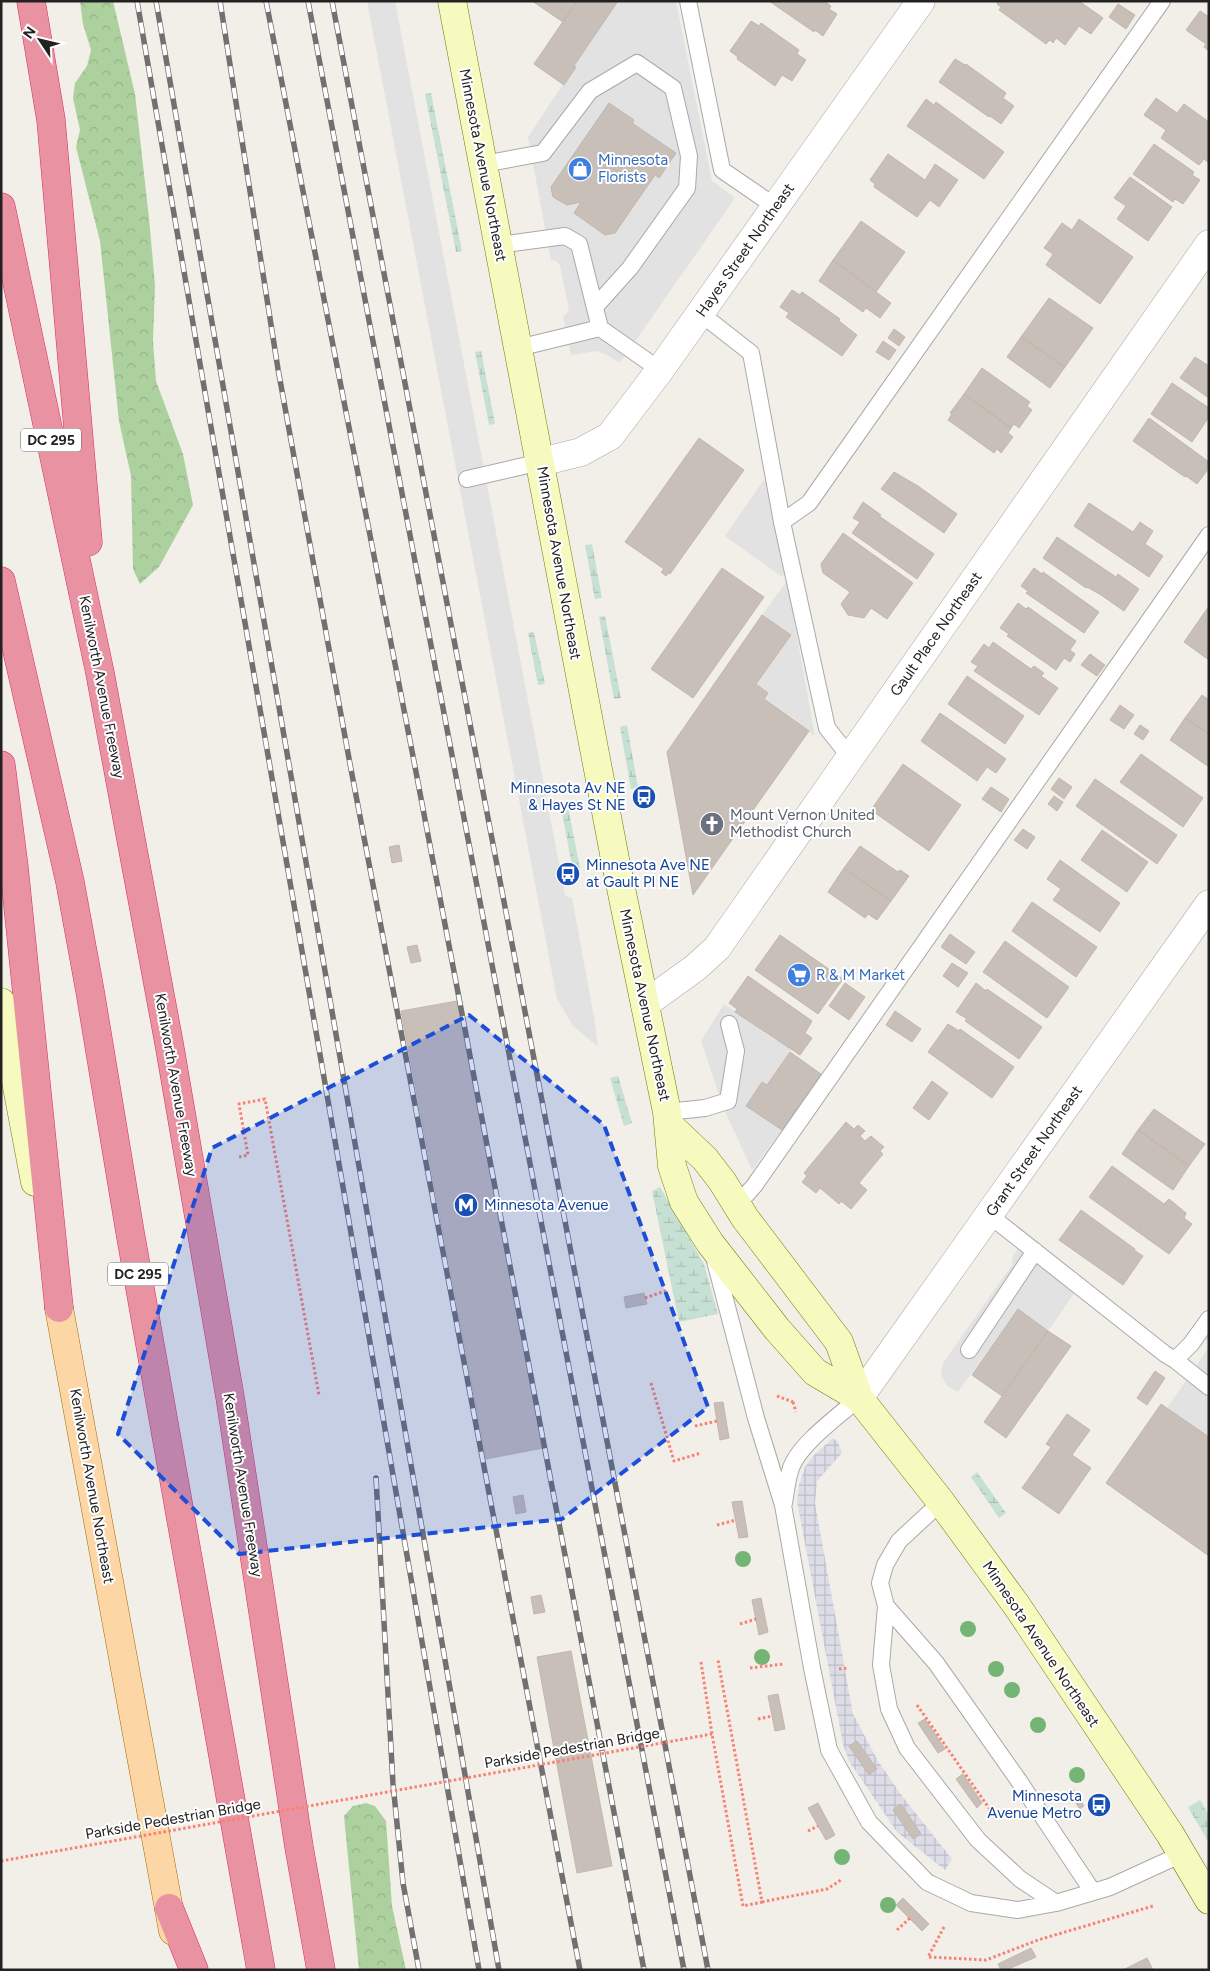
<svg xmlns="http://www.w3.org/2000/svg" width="1210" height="1971" viewBox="0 0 1210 1971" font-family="Figtree,sans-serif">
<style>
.forest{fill:url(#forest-crowns)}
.wetland{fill:url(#wetland-marsh)}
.parking{fill:#e2e2e2;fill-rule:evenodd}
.plaza{fill:url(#plaza-grid)}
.building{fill:#c7bfb8;stroke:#c4b6ab}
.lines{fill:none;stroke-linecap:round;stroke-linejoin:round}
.service-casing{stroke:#a9a9a9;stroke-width:18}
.minor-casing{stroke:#a9a9a9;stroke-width:29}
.secondary-casing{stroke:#707d05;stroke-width:29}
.primary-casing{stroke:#a06b00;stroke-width:29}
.motorway-casing{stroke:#dc2a67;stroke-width:29}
.path{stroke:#fa8072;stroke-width:3;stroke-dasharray:2.5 2.5;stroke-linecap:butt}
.service{stroke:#fff;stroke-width:16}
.minor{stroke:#fff;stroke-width:28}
.secondary{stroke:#f7fabf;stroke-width:28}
.primary{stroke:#fcd6a4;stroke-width:28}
.motorway{stroke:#e892a2;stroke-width:28}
.rail-casing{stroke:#707070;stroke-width:5.5}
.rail{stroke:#fff;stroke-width:4;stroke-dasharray:11;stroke-linecap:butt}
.path-bridge{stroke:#fa8072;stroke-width:3;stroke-dasharray:2.5 2.5;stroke-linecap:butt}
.tree{fill:#74b475}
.marked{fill:#1d4ed8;fill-opacity:0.2;stroke:#1d4ed8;stroke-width:4;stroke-dasharray:10 6;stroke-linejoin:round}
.labels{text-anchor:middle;stroke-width:4;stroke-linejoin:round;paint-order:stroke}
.shield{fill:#fff;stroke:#646464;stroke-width:1}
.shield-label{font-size:14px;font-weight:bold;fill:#222}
.shop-label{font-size:15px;fill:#366cbe;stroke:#fff;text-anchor:start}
.street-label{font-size:15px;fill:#222;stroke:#fff}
.transit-label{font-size:15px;fill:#164399;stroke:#fff;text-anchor:end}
.worship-label{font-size:15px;fill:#5b616d;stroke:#fff;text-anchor:start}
</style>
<defs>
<pattern id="forest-crowns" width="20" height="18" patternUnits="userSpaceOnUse" patternTransform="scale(1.25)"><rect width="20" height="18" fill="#add19e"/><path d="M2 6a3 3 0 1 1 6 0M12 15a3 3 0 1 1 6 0" fill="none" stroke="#95b388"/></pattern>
<pattern id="wetland-marsh" width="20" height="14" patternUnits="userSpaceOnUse" patternTransform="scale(1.25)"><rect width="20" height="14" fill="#c6e0d4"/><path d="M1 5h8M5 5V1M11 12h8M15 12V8" fill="none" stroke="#aac0b6"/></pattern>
<pattern id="plaza-grid" width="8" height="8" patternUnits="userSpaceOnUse" patternTransform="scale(1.25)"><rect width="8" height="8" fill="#dddde8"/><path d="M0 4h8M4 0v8" fill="none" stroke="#bdbdc7"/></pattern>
</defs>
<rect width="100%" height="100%" fill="#f2efe9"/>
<path class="forest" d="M80 1H113L135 94 149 218 155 285 153 341 156 381 183 454 193 505 159 567 140 584 133 569 131 476 119 421 100 241 76 147 80 130 73 98 75 83 87 66 91 50 83 24Z
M366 1803 375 1806 386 1821 392 1906 406 1970H359L344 1816 353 1806Z"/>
<path class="wetland" d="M431 93 462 251 456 252 425 94Z
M481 351 495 424 489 425 475 352Z
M592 544 602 598 595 599 585 545Z
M605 616 621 698 614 699 599 617Z
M534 632 545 684 538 685 528 633Z
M627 725 638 787 631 789 620 727Z
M568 807 580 868 573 870 561 808Z
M618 1076 632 1123 624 1126 610 1078Z
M660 1187 704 1264 718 1314 679 1322 652 1191Z
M977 1472 1006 1513 999 1518 971 1477Z
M1200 1800 1209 1815V1843L1188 1807Z"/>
<path class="parking" d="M367 1H395L565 895 572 898 594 1017 598 1047 573 1026 557 999Z
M618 1H676L712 181 735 198 620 363 607 355 597 351 571 355 563 317 569 310 560 265 556 261 551 260 528 137ZM675 153 659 178 655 175 615 233 605 235 574 213 581 202 567 205 553 197Z
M768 480 786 572 782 577 725 536 763 481Z
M787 581 815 736 764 699 768 693 756 684 791 636 762 615Z
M724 1004 775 1040 776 1038 792 1049 767 1085 762 1082 746 1105 782 1130 752 1170 723 1107 701 1041Z
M1019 1247 1075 1292 1048 1331 1018 1309 958 1392 947 1386 941 1375 943 1363 1012 1265V1258Z
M1209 1347V1437L1167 1408Z"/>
<path class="plaza" d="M833 1438 838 1442 842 1453 817 1481 815 1503 853 1714 878 1761 902 1796 952 1859 945 1870 897 1832 849 1761 843 1744 797 1502 799 1485 805 1467 812 1457Z"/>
<path class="building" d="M532 1H577L563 22Z
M577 1H618L574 66 576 67 564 85 534 64Z
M769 1H824L831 6 829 9 837 14 823 36 815 30 814 32Z
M998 1H1079L1103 18 1091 34 1079 26 1065 45 1056 38 1053 43 1050 40 1046 44 999 10 1001 7 997 4Z
M1118 4 1135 15 1126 29 1109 17Z
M1200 11 1209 17V51L1204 47 1206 44 1186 30Z
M751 21 759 26 761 23 799 50 797 54 806 60 792 81 782 75 775 86 737 59 738 57 730 51Z
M955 59 965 65 966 64 1006 93 1003 98 1014 106 1001 124 990 116 989 117 939 82Z
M1156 98 1177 113 1184 104 1209 122V163L1204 159 1199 165 1161 138 1166 130 1144 115Z
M926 99 934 105 936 102 1004 152 984 179 907 126Z
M609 103 634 120 632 123 676 153 659 178 655 175 615 233 605 235 574 213 581 202 567 205 553 197 551 187Z
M1154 144 1194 172 1192 175 1200 180 1183 204 1175 199 1173 202 1133 174Z
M888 154 925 180 935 164 958 180 939 207 930 200 917 217 874 187 875 184 870 180Z
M1130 177 1172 207 1148 241 1117 219 1126 206 1114 198Z
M1079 219 1133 257 1100 304 1046 265 1053 254 1044 248 1062 223 1072 230Z
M861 221 905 252 876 292 833 260Z
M833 260 891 303 880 318 866 308 863 312 819 281Z
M792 290 800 295 802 292 840 319 839 321 857 335 842 356 786 317 789 313 780 307Z
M1049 298 1093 328 1065 367 1021 337Z
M894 329 905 337 899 346 888 338Z
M1021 337 1065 367 1050 388 1007 357Z
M883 341 896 350 889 360 876 352Z
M1195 357 1209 366V398L1180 378Z
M982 368 1030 402 1027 406 1032 410 1019 428 1014 424 1011 428 964 394Z
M1172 383 1209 408V417L1192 442 1151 414Z
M964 394 1011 428 1008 433 1013 437 1001 453 997 449 994 453 948 420 952 414 950 413Z
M1149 418 1209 462V468L1197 484 1186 476 1185 477 1133 441Z
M699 438 744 470 670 574 668 573 666 576 661 572 664 569 625 542Z
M894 472 918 486 957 514 944 533 881 489Z
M863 502 881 515 879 516 934 554 917 579 852 533 860 522 853 518Z
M1089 503 1133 532 1140 522 1153 531 1145 544 1163 556 1149 577 1074 526Z
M843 533 913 583 887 619 871 608 864 618 848 615 841 604 850 592 823 573 821 564Z
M1057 537 1116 577 1118 574 1139 589 1124 611 1101 595 1087 587 1086 588 1043 558Z
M722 568 764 597 693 698 651 669Z
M1034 568 1042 574 1043 572 1099 612 1084 633 1026 593 1028 591 1021 586Z
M1018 603 1026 609 1028 607 1076 641 1070 650 1075 654 1070 662 1064 658 1056 670 1007 636 1009 634 1000 628Z
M1209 606V660L1184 642Z
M762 615 791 635 756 684 768 693 764 699 809 731 693 895 667 752Z
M993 642 1031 669 1034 666 1044 673 1041 676 1058 688 1039 715 974 671 978 666 971 662 984 644 989 648Z
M1090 654 1105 665 1097 676 1081 665Z
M967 676 1024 716 1005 744 948 704Z
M1202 695 1209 700V734L1185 718Z
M1120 705 1134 715 1124 729 1110 720Z
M940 713 1006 759 996 773 987 767 977 781 921 741Z
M1185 718 1209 734V767L1170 740Z
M1140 725 1149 731 1143 740 1134 734Z
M1141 754 1203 798 1183 827 1120 782Z
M903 764 961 805 929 851 871 810Z
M1059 778 1072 787 1064 799 1051 789Z
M1095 779 1177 835 1157 864 1076 806Z
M991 787 1009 799 1001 812 982 799Z
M1054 796 1063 802 1057 811 1048 804Z
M1023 829 1035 837 1027 849 1014 840Z
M1102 830 1148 862 1127 892 1081 860Z
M399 845 402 861 392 863 389 847Z
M860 846 898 872 900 870 909 876 891 901 844 868Z
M1060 860 1120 903 1100 932 1053 900 1061 889 1047 879Z
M844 868 891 901 877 920 868 914 865 918 828 892Z
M1032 902 1097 947 1076 977 1012 931Z
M950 934 975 952 966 964 941 947Z
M780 935 843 979 818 1014 755 970Z
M1005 941 1069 987 1047 1018 983 972Z
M417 945 421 961 411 963 407 947Z
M952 963 968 973 958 987 943 976Z
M748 976 812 1021 805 1033 812 1038 800 1055 735 1012 737 1009 729 1003Z
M845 983 865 997 849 1020 829 1006Z
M976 983 986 991 987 989 1042 1027 1019 1059 965 1021 967 1019 956 1012Z
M457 1001 543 1448 486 1459 401 1011Z
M895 1011 921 1029 912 1042 886 1025Z
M948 1024 959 1031 960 1029 1014 1067 992 1098 928 1052Z
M790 1052 821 1074 782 1130 746 1106 762 1082 767 1085Z
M932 1081 948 1093 929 1120 913 1108Z
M1154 1109 1205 1144 1189 1166 1138 1130Z
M846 1122 854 1129 858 1125 865 1131 860 1136 865 1141 871 1136 884 1147 880 1151 883 1154 859 1183 867 1190 851 1209 841 1201 839 1204 820 1188 816 1193 802 1182 807 1176 804 1173Z
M1138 1130 1189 1166 1173 1190 1122 1154Z
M1112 1166 1164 1204 1169 1199 1186 1213 1184 1218 1192 1224 1169 1254 1089 1197Z
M1081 1210 1135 1249 1134 1250 1143 1256 1123 1285 1059 1240Z
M644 1293 647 1304 626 1308 624 1297Z
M1018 1309 1048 1331 1002 1396 972 1375Z
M1048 1331 1071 1346 1006 1438 984 1422Z
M1155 1371 1165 1378 1147 1405 1137 1398Z
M723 1402 729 1438 720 1440 714 1403Z
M1161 1404 1209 1437V1556L1106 1483Z
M1067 1414 1090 1430 1072 1455 1091 1468 1059 1514 1022 1488 1051 1447 1046 1444Z
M523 1495 526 1512 516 1514 513 1497Z
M742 1501 748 1537 739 1538 732 1502Z
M541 1595 545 1612 534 1614 531 1597Z
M761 1598 768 1632 759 1635 752 1600Z
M571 1651 612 1866 577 1873 537 1657Z
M778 1694 785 1729 775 1731 768 1696Z
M925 1719 945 1749 938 1753 918 1723Z
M857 1741 877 1769 869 1775 849 1746Z
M963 1774 982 1803 977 1808 956 1779Z
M1073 1789 1084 1806 1080 1809 1068 1792Z
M818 1803 835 1835 826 1840 808 1808Z
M901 1804 921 1834 913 1839 893 1810Z
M903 1898 929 1924 922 1931 896 1905Z
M1031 1948 1036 1957 1006 1970H1001L998 1964Z
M1147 1958 1153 1970H1123Z"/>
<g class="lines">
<g class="service-casing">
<path id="service" d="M688 1 722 170 776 207
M483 164 543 153 590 91 637 63 673 88 689 156 687 188 630 268 595 307
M499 245 565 236 579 244 600 328
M700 313 751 353 782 522 827 728 850 757
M518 348 600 328 660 370
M467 479 541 462
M782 522 809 503 1162 1
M667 1112 705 1108 728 1101 736 1051 729 1024
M737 1205 754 1186 1209 535
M989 1215 1165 1354 1175 1360 1191 1344 1209 1319
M714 1257 756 1418 783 1505 812 1668 829 1750 869 1822 927 1882 971 1903 1018 1910 1056 1903 1110 1887 1182 1854
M969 1350 1035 1251
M1175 1360 1209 1387
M941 1502 899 1541 885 1565 880 1583 886 1606 881 1665 889 1709 907 1748 978 1840 1020 1879 1056 1903
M784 1503C786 1492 787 1479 791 1468 799 1444 840 1415 859 1398
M886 1606 936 1663 1019 1781 1093 1892"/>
</g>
<g class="minor-casing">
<path id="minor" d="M541 462 581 452 610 436 660 370 921 1
M645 1004 695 968 717 948 1209 244
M859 1398 1209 904"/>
</g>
<g class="secondary-casing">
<path id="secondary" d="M452 1 615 859 667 1112 672 1166 684 1202 710 1243 777 1329 815 1372 859 1398
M1 1002 35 1182
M669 1125 705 1159 722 1181 745 1218 839 1342 859 1398 941 1502 1017 1606 1170 1834 1209 1900"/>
</g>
<g class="primary-casing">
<path id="primary" d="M59 1308 173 1931"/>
</g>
<g class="motorway-casing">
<path id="motorway" d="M31 1 51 120 88 542
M1 207 100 673 169 1043 230 1397 299 1847 321 1970
M1 581 70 882 90 991 130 1232 261 1970
M1 765 14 867 59 1308
M169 1908 194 1970"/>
</g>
<path class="path" d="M239 1157 248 1155 239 1104 265 1099 319 1395
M645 1298 668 1290
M651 1383 674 1461 701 1453
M777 1396 793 1402
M793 1402 796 1412
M695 1426 717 1421
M717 1525 736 1520
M740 1624 756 1619
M701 1662 712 1734 743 1906 762 1902 718 1660
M750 1668 784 1664
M839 1669 848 1668
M917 1705 991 1811
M758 1719 772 1716
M808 1831 818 1826
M762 1902 827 1889 841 1880
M944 1927 928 1957 986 1960 1038 1940 1153 1906
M897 1930 910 1918"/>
<use href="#service" class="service"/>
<use href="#minor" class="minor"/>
<use href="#secondary" class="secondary"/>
<use href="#primary" class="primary"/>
<use href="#motorway" class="motorway"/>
<g class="rail-casing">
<path id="rail" d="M137 1 479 1970
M156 1 499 1970
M220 1 278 369 350 764 580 1970
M266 1 412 751 644 1970
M308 1 684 1970
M332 1 708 1970
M376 1478 393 1784 403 1883 419 1970"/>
</g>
<use href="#rail" class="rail"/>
<path class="path-bridge" d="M1 1861 712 1734"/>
</g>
<g class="tree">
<circle cx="743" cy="1559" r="8"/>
<circle cx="968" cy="1629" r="8"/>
<circle cx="762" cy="1657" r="8"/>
<circle cx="996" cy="1669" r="8"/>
<circle cx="1012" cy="1690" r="8"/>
<circle cx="1038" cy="1725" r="8"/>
<circle cx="1077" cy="1775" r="8"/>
<circle cx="842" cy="1857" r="8"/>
<circle cx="888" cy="1905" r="8"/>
</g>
<path class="marked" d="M469 1015 604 1125 708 1407 562 1519 239 1554 118 1434 212 1148Z"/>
<defs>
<g id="shop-disc" transform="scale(1.25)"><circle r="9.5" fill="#3f7fe0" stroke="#fff"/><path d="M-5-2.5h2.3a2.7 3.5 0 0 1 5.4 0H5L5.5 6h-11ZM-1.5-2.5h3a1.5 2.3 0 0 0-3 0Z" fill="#fff"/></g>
<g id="bus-disc" transform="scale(1.25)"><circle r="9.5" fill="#1a4fb4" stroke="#fff"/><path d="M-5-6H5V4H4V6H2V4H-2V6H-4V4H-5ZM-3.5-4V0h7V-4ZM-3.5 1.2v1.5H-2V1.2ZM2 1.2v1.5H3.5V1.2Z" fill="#fff"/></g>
<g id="church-disc" transform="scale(1.25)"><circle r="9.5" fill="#6b7280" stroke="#fff"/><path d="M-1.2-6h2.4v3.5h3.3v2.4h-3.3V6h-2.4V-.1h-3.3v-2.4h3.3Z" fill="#fff"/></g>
<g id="supermarket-disc" transform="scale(1.25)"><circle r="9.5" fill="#3f7fe0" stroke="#fff"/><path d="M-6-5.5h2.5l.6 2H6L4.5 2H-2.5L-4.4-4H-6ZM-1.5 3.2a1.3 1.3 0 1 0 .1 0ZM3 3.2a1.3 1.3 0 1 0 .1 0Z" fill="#fff"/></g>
<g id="metro-disc" transform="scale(1.25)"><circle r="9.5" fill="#1a4fb4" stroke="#fff"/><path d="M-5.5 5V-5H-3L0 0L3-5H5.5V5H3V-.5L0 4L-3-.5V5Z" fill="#fff"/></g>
</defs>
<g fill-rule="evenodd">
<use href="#shop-disc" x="580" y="169"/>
<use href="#bus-disc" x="644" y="797"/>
<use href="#church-disc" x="712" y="824"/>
<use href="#bus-disc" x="568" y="874"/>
<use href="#supermarket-disc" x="799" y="975"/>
<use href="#metro-disc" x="466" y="1205"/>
<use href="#bus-disc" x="1099" y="1805"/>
</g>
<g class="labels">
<g class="shield">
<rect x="21" y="428.5" width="60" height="23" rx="4"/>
<rect x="108" y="1262.5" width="60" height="23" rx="4"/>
</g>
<g class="shield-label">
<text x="51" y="445">DC 295</text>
<text x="138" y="1279">DC 295</text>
</g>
<g class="shop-label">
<text x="598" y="165">Minnesota<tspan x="598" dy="17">Florists</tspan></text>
<text x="816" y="980">R &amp; M Market</text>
</g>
<g class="street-label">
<text transform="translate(483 165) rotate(79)" y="5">Minnesota Avenue Northeast</text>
<text transform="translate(745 250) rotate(-55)" y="5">Hayes Street Northeast</text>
<text transform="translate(559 563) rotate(80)" y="5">Minnesota Avenue Northeast</text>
<text transform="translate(936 634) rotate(-55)" y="5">Gault Place Northeast</text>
<text transform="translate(102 687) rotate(79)" y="5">Kenilworth Avenue Freeway</text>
<text transform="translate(645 1005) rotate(78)" y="5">Minnesota Avenue Northeast</text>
<text transform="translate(176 1085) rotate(80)" y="5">Kenilworth Avenue Freeway</text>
<text transform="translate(1034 1151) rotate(-55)" y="5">Grant Street Northeast</text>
<text transform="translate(243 1485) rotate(81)" y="5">Kenilworth Avenue Freeway</text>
<text transform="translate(92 1486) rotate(80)" y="5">Kenilworth Avenue Northeast</text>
<text transform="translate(1041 1644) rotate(56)" y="5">Minnesota Avenue Northeast</text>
<text transform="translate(572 1748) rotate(-10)" y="5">Parkside Pedestrian Bridge</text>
<text transform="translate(173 1819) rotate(-10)" y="5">Parkside Pedestrian Bridge</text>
</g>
<g class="transit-label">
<text x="626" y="793">Minnesota Av NE<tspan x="626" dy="17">&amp; Hayes St NE</tspan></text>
<text x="586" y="870" text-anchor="start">Minnesota Ave NE<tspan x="586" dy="17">at Gault Pl NE</tspan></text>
<text x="484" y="1210" text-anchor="start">Minnesota Avenue</text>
<text x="1082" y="1801">Minnesota<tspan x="1082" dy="17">Avenue Metro</tspan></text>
</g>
<g class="worship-label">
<text x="730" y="820">Mount Vernon United<tspan x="730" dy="17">Methodist Church</tspan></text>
</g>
</g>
<rect width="1210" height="1971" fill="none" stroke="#222222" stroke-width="5"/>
<g transform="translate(40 40) rotate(305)" stroke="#ffffff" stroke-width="4" paint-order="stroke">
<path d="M0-4L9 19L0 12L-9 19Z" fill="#222222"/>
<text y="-8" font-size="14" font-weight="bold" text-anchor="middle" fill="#222222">N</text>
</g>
</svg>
